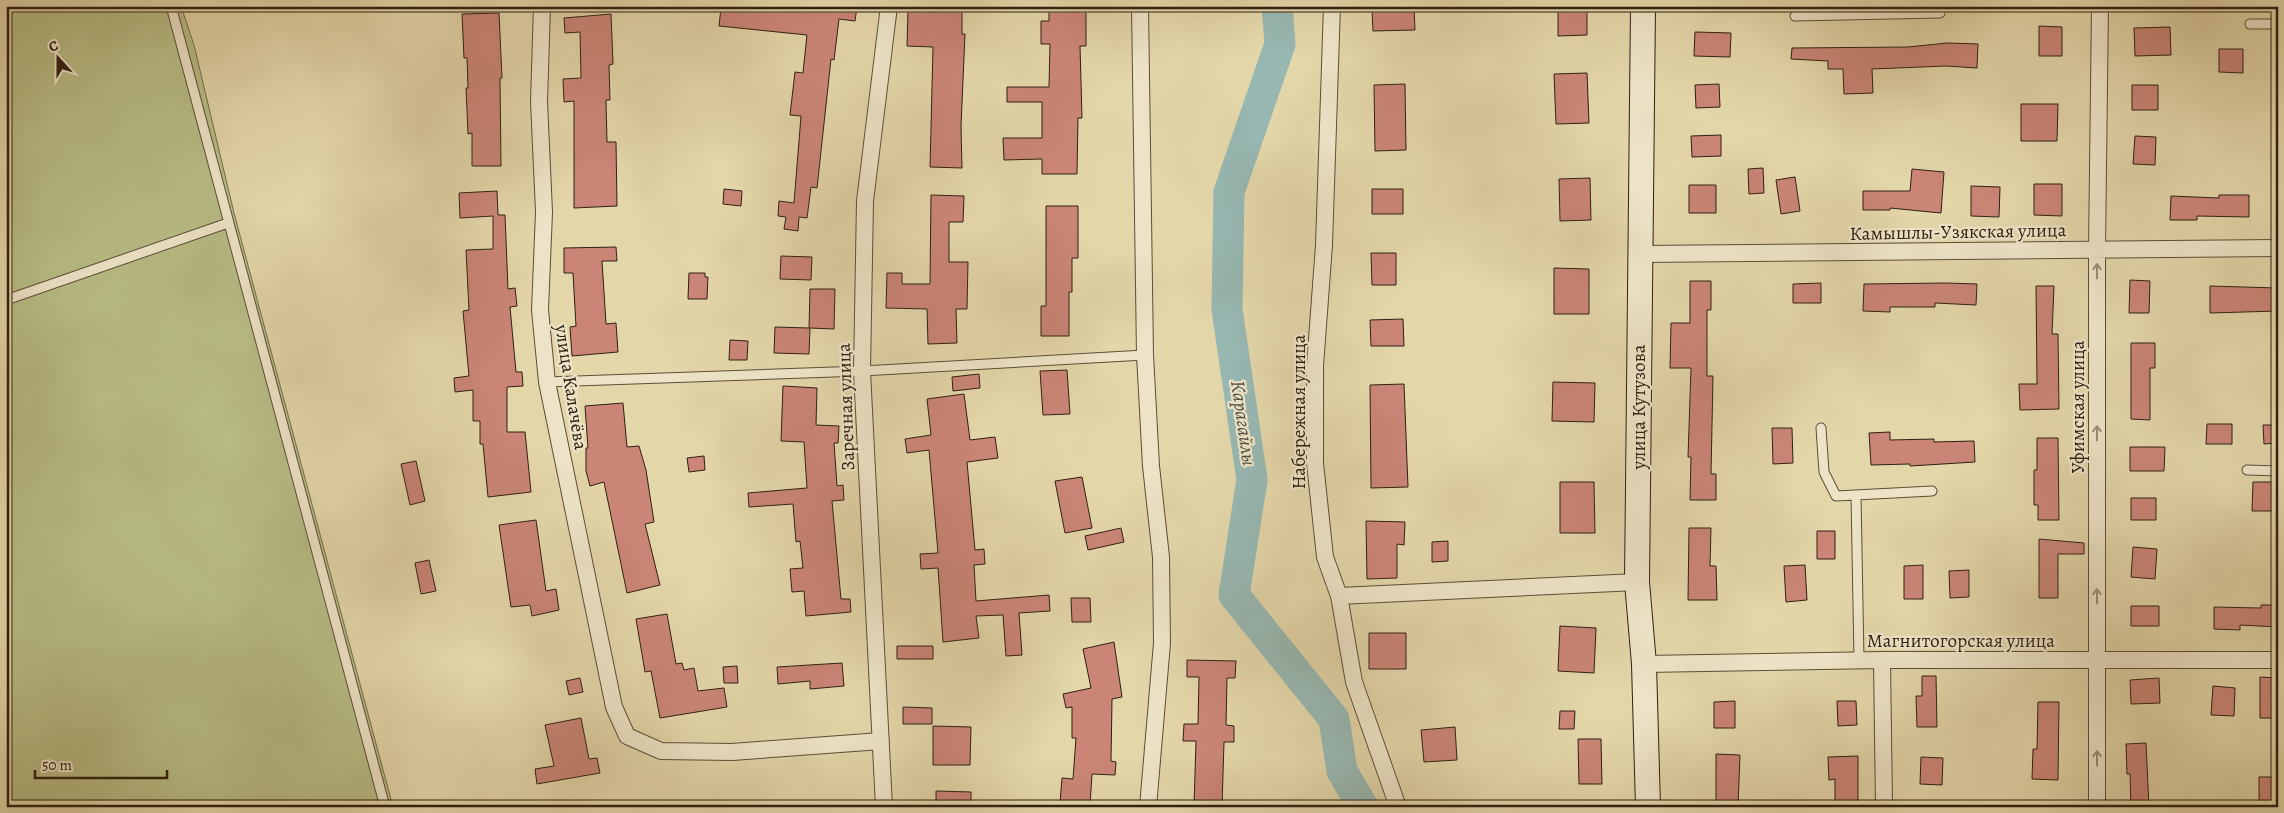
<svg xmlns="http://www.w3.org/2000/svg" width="2284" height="813" viewBox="0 0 2284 813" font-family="Alegreya,serif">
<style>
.green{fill:#b8bc85;stroke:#746e4c}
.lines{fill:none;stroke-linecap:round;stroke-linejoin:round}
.river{stroke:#97b7b1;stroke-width:31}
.building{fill:#ca8576;stroke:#2f2012}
.service-casing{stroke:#5c4e38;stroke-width:11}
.minor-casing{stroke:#5c4e38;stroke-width:18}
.secondary-casing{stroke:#2f2012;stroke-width:26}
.service{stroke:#ede4c7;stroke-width:9}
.minor{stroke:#ede4c7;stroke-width:16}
.secondary{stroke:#ede4c7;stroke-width:24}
.oneway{stroke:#988c76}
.labels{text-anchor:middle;stroke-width:4.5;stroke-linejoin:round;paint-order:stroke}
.street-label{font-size:19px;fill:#2f2012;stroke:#ede4c7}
.water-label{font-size:20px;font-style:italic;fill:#4e4d42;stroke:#ede4c7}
</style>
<rect width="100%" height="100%" fill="#e3d6a9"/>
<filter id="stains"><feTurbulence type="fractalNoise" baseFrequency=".004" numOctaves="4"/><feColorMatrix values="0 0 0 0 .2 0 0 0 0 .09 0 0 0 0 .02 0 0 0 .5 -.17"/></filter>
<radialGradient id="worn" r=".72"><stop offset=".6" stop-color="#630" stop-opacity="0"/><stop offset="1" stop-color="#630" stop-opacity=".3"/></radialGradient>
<path class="green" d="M6 6H181L194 45 234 213 393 807H6Z"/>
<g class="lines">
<path class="river" d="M1277 6 1280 44 1229 192 1227 309 1252 480 1234 595 1334 719 1342 771 1363 807"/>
</g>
<path class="building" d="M749 6 857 7 855 21 839 19 834 60 831 59 817 188 811 187 807 218 799 217 798 231 784 229 786 217 778 216 779 201 794 203 801 116 790 115 795 72 803 73 807 35 719 26 721 8 748 11Z
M937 6H962V34H965L961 126 962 168 930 167 933 47 907 46 908 11 937 12Z
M1558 6H1587V35L1558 36Z
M1414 7 1415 30 1373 31 1372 9Z
M1049 9H1086V46H1080L1082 118H1078L1077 174H1042V159L1004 160 1003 138H1042V102H1007V87H1049L1050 44H1041V21H1049Z
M499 13 502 78H500L501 166H472V133L468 134 466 88H468L467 58H464L462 14Z
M611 14 613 64 609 65 610 100H606L607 142H616L617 206 574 208V101L564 102 563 79 581 78 580 32 565 33 564 18Z
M2039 26 2062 27V56H2039Z
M2170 27 2171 55 2135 56 2134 28Z
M1695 32 1731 33 1730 57 1694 56Z
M1947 43 1978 44 1977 68 1946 66 1872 69 1873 93 1844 94 1843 69H1828V61L1791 59 1792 48 1908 47Z
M2219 49H2243V73L2219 72Z
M1587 73 1589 123 1556 124 1554 74Z
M1405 84 1406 150 1375 151 1374 85Z
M1719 84 1720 107 1696 108 1695 85Z
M2132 85H2158V110H2132Z
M2021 104H2058L2057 141H2021Z
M1721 135V156L1692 157 1691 136Z
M2135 136 2156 137 2155 165 2133 164Z
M1763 168 1764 193 1749 194 1748 169Z
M1912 169 1944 172 1941 213 1890 208V210H1863V191H1910Z
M1795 177 1800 211 1781 214 1776 180Z
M1590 178 1591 220 1560 221 1559 179Z
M2034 184H2062V216L2034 215Z
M1689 185H1716V213H1689Z
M1971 186 2000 187 1999 217 1971 216Z
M724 189 742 191 741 206 723 204Z
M1372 189H1403V214H1372Z
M497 191 498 215H505L508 289 515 288 517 306 510 307 516 372H522L523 386 507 387V432H525L531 492 488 497 483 444H480V421H473V390L455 392 454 378 469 376 463 311 469 310 466 250 493 249V216L460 218 459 193Z
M931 195 964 196 963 222H949V262H968L967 309H956L957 343 928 344 927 309 886 308 887 273H902V284H930Z
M2219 195H2249V217L2197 216V220H2170L2171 196 2219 198Z
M1046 206H1078V258H1072V292H1069V336H1041V306H1046Z
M616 247 617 261H602L606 324 616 323 618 352 572 356 570 327 576 326 573 273H564V248Z
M1371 253H1396V285H1372Z
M781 256 812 257 811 280 780 279Z
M1554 268 1589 269V314H1554Z
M689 273H705V277H708L707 299H688Z
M2130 280 2150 281 2149 313H2129Z
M1690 281H1711V310H1707V376H1713L1711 474H1716V500H1690L1691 457H1688L1691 368H1670L1671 323H1690Z
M1821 283V303H1793V284Z
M1946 283 1977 284 1976 305 1935 303V307H1890V312L1863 311 1864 284Z
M2036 286H2054L2052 334H2058L2059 409 2020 410 2019 384H2037Z
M2210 286 2278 288V311L2210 313Z
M810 289H835L834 329 810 328 809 354 774 353 775 327 809 328Z
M1403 319 1404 346H1371L1370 320Z
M730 340 748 341 747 360H729Z
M2131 343H2155V368H2150V420L2131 419Z
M1067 370 1070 414 1043 415 1040 371Z
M979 374 980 388 953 391 952 377Z
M1553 382 1595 383 1594 422 1552 421Z
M1404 384 1408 487 1371 488 1370 385Z
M783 386 817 388 816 425 839 426 838 443H834L837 486 843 485 844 500 832 501 841 599H850L851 612 806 616 804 591 792 592 790 569 803 568 800 541 796 542 793 504 749 507 748 493 807 488 804 442 781 441Z
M964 394 970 440 995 437 998 458 967 462 975 550 984 549 985 564 974 565 976 601 1049 595 1050 611 1019 613 1022 655 1006 656 1003 615 976 616 979 638 943 642 938 568 921 569 920 554 938 553 929 450 907 453 905 439 931 435 927 399Z
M623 403 627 447 639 446 646 470 654 522 645 524 660 585 627 593 604 482 590 486 586 471V448H588L585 406Z
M2207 424H2232V444H2206Z
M2263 425H2278V443L2264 444Z
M1772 428H1792L1793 463 1773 464Z
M1890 432V440L1934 439V442L1974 441 1975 462 1910 466V464L1871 465 1869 433Z
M2037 438H2058L2059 520H2038V505H2034V470H2037Z
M2130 447H2165L2164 471H2130Z
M704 456 705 470 689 472 687 458Z
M416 461 425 501 410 505 401 464Z
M1082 477 1092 528 1065 533 1055 481Z
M1560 482H1594L1595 533H1560Z
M2253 482H2278V511H2252Z
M2131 498H2156V520H2131Z
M536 520 546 591 556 589 559 610 532 616 530 605 511 607 499 525Z
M1366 521 1405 522 1404 545 1397 544V578L1367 579Z
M1121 528 1124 542 1088 550 1085 536Z
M1689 528H1711L1710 566H1716L1717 600H1688Z
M1817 531H1835V559H1817Z
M2039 539 2084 543V554H2058V598H2039Z
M1448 541V561L1432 562V542Z
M2133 547 2157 549 2155 579 2131 577Z
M429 560 436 591 421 594 415 563Z
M1805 565 1807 600 1786 602 1784 566Z
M1923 565V599H1904V566Z
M1969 570V597L1950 598 1949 571Z
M1071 598H1090L1091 622H1072Z
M2261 605H2278V627L2240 625V630L2214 629V607L2261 608Z
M2131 606H2159V626H2131Z
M667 614 676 664 682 663 684 670 694 668 698 691 724 688 727 707 660 718 651 671 645 672 636 619Z
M1560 626 1596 628 1594 673 1558 671Z
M1369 633H1406V669H1369Z
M1114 642 1122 697 1112 699 1111 761 1116 762 1115 775 1092 774 1090 805 1060 803 1062 778 1073 779 1076 738H1072V707L1066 708 1063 694 1091 688 1083 649Z
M897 646H933V659H897Z
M1187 660 1236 661 1235 678H1227L1226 725 1234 726V742H1224L1222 807H1194L1196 741H1183L1184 724H1198L1199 677H1187Z
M842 663 844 686 810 689V681L778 684 777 667Z
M737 666 738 683H724L723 667Z
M1922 676H1936L1937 727H1917L1916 696H1922Z
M2260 677 2278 678V718H2260Z
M580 678 583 692 569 695 566 681Z
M2159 678 2160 703 2131 704 2130 680Z
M2213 686 2235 688 2234 716 2211 715Z
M1735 701V728H1714V702Z
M1837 701H1856L1857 725 1838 726Z
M2038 702H2059L2058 780 2032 779 2033 749H2037Z
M903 707 932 708V724H903Z
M1560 711H1575L1574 729H1559Z
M581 718 589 759 597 758 600 773 537 784 535 769 554 766 545 725Z
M933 726 971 727 970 765H933Z
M1455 727 1457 760 1424 762 1421 730Z
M1578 739H1601L1602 784H1579Z
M2146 743 2149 807H2131L2130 774H2127L2126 744Z
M1716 754 1740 755 1738 807H1716Z
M1858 756V807H1835V779L1829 780 1828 757Z
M1921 757 1943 758 1942 785 1920 784Z
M2259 777H2278V802L2259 801Z
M936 791 971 792V807H936Z"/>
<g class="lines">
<g class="service-casing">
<path id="service" d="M171 6 385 807
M1795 16 1940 13
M2250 24H2278
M6 300 228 223
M547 382 862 371 1145 355
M1821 428 1824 472 1836 496 1932 491
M2247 470 2278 471
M1856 495 1859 660"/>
</g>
<g class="minor-casing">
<path id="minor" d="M542 6 539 102 544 212 540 310 547 382 614 707 627 736 661 751 732 752 881 741
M1140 6 1145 355 1151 466 1161 557 1162 643 1148 807
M1332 6 1324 245 1315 366V463L1325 557 1339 596 1354 682 1398 807
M1639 254 2278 248
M1339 596 1637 582
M1882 660 1884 807
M1644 664 1882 660H2278
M884 807 862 371 865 201 889 6
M2097 807V249L2100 6"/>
</g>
<g class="secondary-casing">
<path id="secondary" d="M1643 6 1637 582 1644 664 1648 807"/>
</g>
<use href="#service" class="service"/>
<use href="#minor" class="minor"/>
<use href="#secondary" class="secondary"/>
</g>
<defs><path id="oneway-shaft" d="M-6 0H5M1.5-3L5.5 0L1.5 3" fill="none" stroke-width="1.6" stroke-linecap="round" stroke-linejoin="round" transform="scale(1.25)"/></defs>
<g class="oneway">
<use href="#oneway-shaft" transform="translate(2097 271) rotate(-90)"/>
<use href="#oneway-shaft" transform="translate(2097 433) rotate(-90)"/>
<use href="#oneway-shaft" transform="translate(2097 596) rotate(-90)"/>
<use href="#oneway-shaft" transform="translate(2097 758) rotate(-90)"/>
</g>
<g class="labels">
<g class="street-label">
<text transform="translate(1958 231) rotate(-1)" y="7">Камышлы-Узякская улица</text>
<text transform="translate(572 387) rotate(81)" y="7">улица Калачёва</text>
<text transform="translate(845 407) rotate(-92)" y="7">Заречная улица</text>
<text transform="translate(1638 407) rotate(-90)" y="7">улица Кутузова</text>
<text transform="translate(2077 407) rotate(-90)" y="7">Уфимская улица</text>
<text transform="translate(1298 412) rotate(-90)" y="7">Набережная улица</text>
<text x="1961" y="647">Магнитогорская улица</text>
</g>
<g class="water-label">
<text transform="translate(1244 423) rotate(82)" y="7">Карагайлы</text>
</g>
</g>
<rect width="2284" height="813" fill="none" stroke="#e3d6a9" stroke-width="25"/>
<rect x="8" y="8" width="2269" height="798" fill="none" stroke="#2f2012" stroke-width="2.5"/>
<rect x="12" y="12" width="2259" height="788" fill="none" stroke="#2f2012"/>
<g transform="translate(58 58) rotate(339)" stroke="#ede4c7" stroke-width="4" paint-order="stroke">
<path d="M0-4L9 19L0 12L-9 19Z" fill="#2f2012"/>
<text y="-8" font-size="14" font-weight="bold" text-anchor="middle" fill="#2f2012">С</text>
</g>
<path d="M35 770v8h132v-8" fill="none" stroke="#2f2012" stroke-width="2.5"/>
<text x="42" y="770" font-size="15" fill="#2f2012" stroke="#ede4c7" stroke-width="4" paint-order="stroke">50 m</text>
<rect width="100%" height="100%" filter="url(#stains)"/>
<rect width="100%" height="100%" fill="url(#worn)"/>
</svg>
